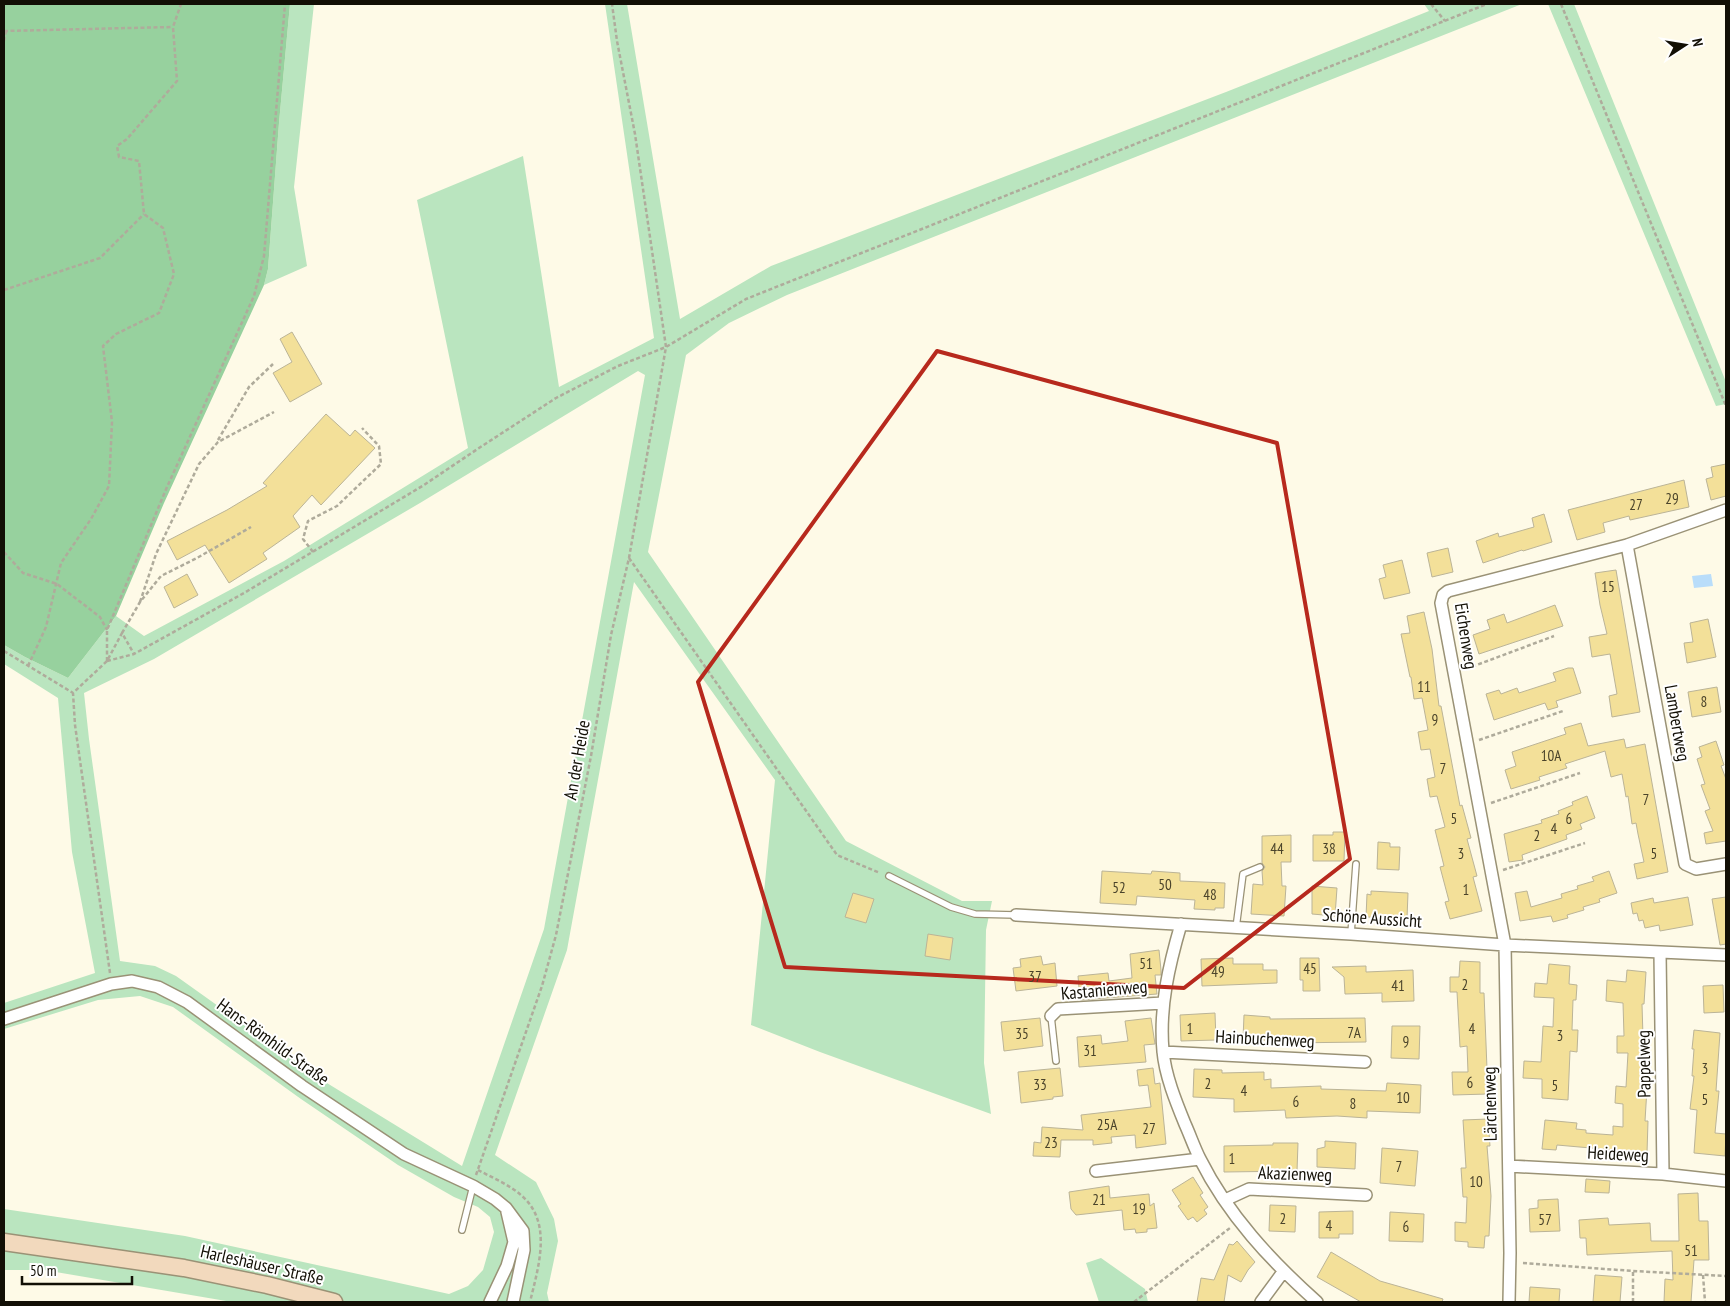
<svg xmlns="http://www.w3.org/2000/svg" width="1730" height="1306" viewBox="0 0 1730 1306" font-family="'PT Sans Narrow',sans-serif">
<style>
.green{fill:#bae5bf;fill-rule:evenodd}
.forest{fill:#97d19e}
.water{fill:#b9ddfa}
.building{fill:#f3e099;stroke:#bbb497}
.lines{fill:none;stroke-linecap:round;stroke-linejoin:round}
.lane-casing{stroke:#9a9276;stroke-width:8}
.street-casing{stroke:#9a9276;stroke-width:14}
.secondary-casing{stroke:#9a9276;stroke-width:19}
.path{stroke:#afab9b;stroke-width:2.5;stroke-dasharray:4 2.5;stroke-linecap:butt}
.lane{stroke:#fff;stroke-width:5.5}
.street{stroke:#fff;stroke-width:11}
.secondary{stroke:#f2d9bd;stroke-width:16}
.marked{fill:none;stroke:#b7291d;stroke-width:4;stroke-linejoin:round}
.labels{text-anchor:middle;stroke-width:4;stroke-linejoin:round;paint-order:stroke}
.number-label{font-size:15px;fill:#4a432a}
.street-label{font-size:18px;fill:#120f05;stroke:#fff}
</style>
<rect width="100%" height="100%" fill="#fefae7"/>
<path class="green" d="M290 4H314L294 187 307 266 264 285 268 269 279 123Z
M605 4H627L680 319 771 266 1226 92 1429 11 1424 4H1522L787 295 729 323 686 355 648 552 846 841 962 901H992L986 930 984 1063 991 1114 820 1052 751 1025 775 780 634 582 567 950 495 1155 536 1182 554 1219 558 1241 547 1293 549 1302H232L44 1270H4V1209L185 1236 449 1294 468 1286 483 1270 494 1232 490 1217 478 1207 454 1197 398 1165 301 1099 173 1007 140 996 98 1000 4 1029V1003L95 973 72 852 58 698 4 664V645L25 657 68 678 116 616 144 636 284 561 468 448 417 200 523 156 559 387 654 338ZM638 371 645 375 544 929 462 1166 322 1080 176 976 155 966 120 961 89 739 84 693 154 659 420 503Z
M1548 4H1574L1726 382V404L1716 406Z
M1101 1258 1145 1289 1148 1302H1099L1086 1263Z"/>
<path class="forest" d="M4 4H290L279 123 268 269 264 285 164 503 116 616 68 678 25 657 4 645Z"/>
<path class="water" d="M1711 574 1713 586 1694 588 1692 576Z"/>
<path class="building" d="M292 332 322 384 290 402 273 373 292 362 280 339Z
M326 414 350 436 355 430 375 448 321 505 312 495 293 516 300 527 263 553 267 559 229 583 205 545 177 560 167 541 227 510 267 486 263 483Z
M1726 464V496L1711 500 1706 479 1713 477 1711 467Z
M1684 480 1689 507 1630 520 1629 516 1603 523 1605 532 1577 540 1568 510Z
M1544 514 1552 542 1523 551 1522 550 1483 563 1476 541 1498 533 1499 537 1534 527 1532 518Z
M1448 548 1453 572 1432 577 1427 553Z
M1402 560 1410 593 1384 599 1379 579 1386 577 1383 565Z
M1616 570 1640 712 1612 717 1609 696 1617 694 1610 654 1592 657 1589 637 1607 634 1600 605 1595 573Z
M187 574 198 595 174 608 164 587Z
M1555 605 1563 626 1479 654 1473 635 1490 629 1487 620 1504 614 1507 623Z
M1424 612 1432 649 1439 706H1441L1460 806 1462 805 1471 838 1467 839 1477 876 1473 877 1482 911 1450 919 1445 902 1449 901 1440 867 1444 866 1435 830 1445 827 1437 796 1430 797 1427 779 1435 777 1430 749 1421 750 1418 732 1428 730 1422 698 1414 699 1411 677H1410L1401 634 1410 633 1407 616Z
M1708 619 1716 657 1687 663 1684 643 1693 642 1690 623Z
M1568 668H1573L1581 693 1556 701 1558 707 1548 710 1545 703 1494 720 1486 694 1499 690 1501 694 1517 688 1519 693 1556 681 1553 673Z
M1717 687 1721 712 1692 717 1688 692Z
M1581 723 1588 746 1624 739 1626 748 1645 744 1668 872 1637 879 1634 864 1644 862 1638 834 1636 823 1632 824 1628 796 1626 797 1622 774 1611 777 1605 751 1565 764 1567 768 1539 777 1540 780 1511 789 1505 770 1516 766 1512 752 1566 734 1564 728Z
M1716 741 1724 765 1721 766 1726 779V841L1706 844 1704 833 1713 831 1705 811 1710 809 1701 785 1705 784 1697 759 1702 757 1699 747Z
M1587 796 1595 818 1580 824 1582 829 1566 835 1567 839 1522 855 1523 860 1509 862 1504 834 1542 823 1541 820 1559 814 1558 811 1573 805 1572 802Z
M1333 832H1345L1344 861H1313V835H1333Z
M1291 835V862H1281L1282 886H1286L1284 916 1251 914 1253 884 1263 885 1262 871 1265 867 1262 863V836Z
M1378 842 1390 843V847H1400L1399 870 1377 869Z
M1102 871 1151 874 1152 871 1180 873V881L1225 883 1224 908H1215V910L1194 909 1195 900 1137 896 1136 905 1100 903Z
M1609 871 1617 893 1599 899 1600 902 1583 907 1584 910 1567 915 1568 918 1553 922 1551 916 1520 921 1515 893 1527 891 1531 907 1562 898 1561 894 1578 889 1577 886 1594 881 1592 877Z
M1312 886 1337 888 1335 916 1312 914Z
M1371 891 1408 893 1407 918 1366 917 1367 894 1371 895Z
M853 893 874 899 866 923 845 917Z
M1688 897 1693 925 1660 931 1659 925 1645 928 1643 920 1639 921 1637 913 1633 914 1631 903 1653 898 1654 903Z
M1726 897V944L1720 945 1712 899Z
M928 934 953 938 950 960 925 956Z
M1159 950 1161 970V975H1155L1157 994 1080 1000 1078 976 1108 973 1109 981 1132 978 1130 954Z
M1041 956 1043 965 1055 963 1057 986 1016 991 1013 968 1021 967 1020 959Z
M1233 958V964H1263V970H1277V983L1202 986 1201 959Z
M1300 958H1319L1320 991H1303V980H1300Z
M1460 961 1480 962V993H1484L1488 1094 1453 1095 1452 1072H1468L1467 1046 1460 1047 1457 992H1450V977H1459Z
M1549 964 1570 966 1569 984 1577 985 1576 1000H1573L1572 1030H1578L1577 1052 1570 1051 1568 1100 1542 1098V1079L1523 1078 1524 1061 1541 1062 1543 1026 1553 1027 1554 998 1534 997 1535 983 1547 984Z
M1366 966V972L1413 970 1414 1001 1382 1002V993L1345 994 1344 977 1332 967Z
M1627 970 1646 972 1644 1004H1642L1644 1071 1648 1072 1645 1121H1648L1647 1153 1557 1145 1556 1150 1542 1149 1545 1120 1577 1123 1576 1129 1586 1130V1133L1613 1135V1126L1623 1127V1104L1615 1103 1616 1086 1626 1087 1628 1053H1617V1036H1624L1623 1003 1606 1001 1607 980 1626 982Z
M1723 985 1724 1012 1704 1013 1703 986Z
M1215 1013 1216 1040 1181 1041 1180 1015Z
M1244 1015 1270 1017V1019L1365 1018 1366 1042 1284 1043V1041L1243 1039Z
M1040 1018 1043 1046 1004 1051 1001 1022Z
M1151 1018 1155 1044 1144 1045 1146 1062 1079 1067 1077 1037 1101 1035 1102 1044 1128 1041 1125 1021Z
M1392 1026H1420L1419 1059 1391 1058Z
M1694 1030 1720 1033 1716 1091H1719L1715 1133 1726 1134 1725 1156 1694 1153 1697 1110 1690 1109 1694 1076H1692L1694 1049H1692Z
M1060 1068 1063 1096 1053 1097V1099L1021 1103 1018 1072Z
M1153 1068 1155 1084 1160 1083 1166 1144 1136 1148 1135 1135 1111 1137 1112 1143 1093 1145V1140H1061L1060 1157 1033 1156 1034 1142 1041 1143 1042 1127 1083 1130 1081 1115 1151 1107 1148 1085 1139 1086 1137 1070Z
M1194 1069 1222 1070V1073L1264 1072V1080L1271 1079V1088L1321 1086V1089L1386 1091 1387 1083 1421 1085 1420 1113 1367 1111V1118L1337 1116 1286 1118 1285 1110 1234 1112V1099L1193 1097Z
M1488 1119 1490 1146H1487L1491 1196 1489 1236H1485L1484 1248 1468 1247V1242L1455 1241V1222L1466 1223 1467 1197H1463L1461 1168H1466L1463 1120Z
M1325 1141 1356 1143 1355 1169 1317 1167V1149L1325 1147Z
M1273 1143H1298L1297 1171 1224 1172V1146L1273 1145Z
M1382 1148 1418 1151 1415 1186 1380 1183Z
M1193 1177 1203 1193 1200 1195 1208 1207 1204 1210 1207 1214 1197 1222 1193 1217 1188 1220 1178 1206 1181 1204 1172 1190Z
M1586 1179 1610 1181 1609 1193 1585 1192Z
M1109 1186 1110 1198 1149 1194 1150 1206 1154 1203 1157 1228 1147 1229V1232L1136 1233 1135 1229 1124 1230 1122 1210 1076 1215 1071 1209 1069 1192Z
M1698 1193 1699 1221H1708L1709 1260H1694L1691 1302H1664L1665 1279 1673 1280 1672 1251 1587 1255 1586 1238H1580L1579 1220 1608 1218 1609 1225 1650 1223 1651 1241H1679L1678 1194Z
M1558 1199 1560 1231 1530 1232 1529 1209 1538 1208V1200Z
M1270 1205 1296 1206 1295 1232 1269 1231Z
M1353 1211V1234H1339V1238H1319V1212Z
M1390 1212 1424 1214 1423 1242 1389 1241Z
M1237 1241 1255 1262 1248 1270 1241 1282 1228 1275 1224 1302H1197L1201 1278 1214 1280 1229 1244 1233 1245Z
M1331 1252 1380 1281 1443 1299 1442 1302H1361L1317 1277Z
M1595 1275 1622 1277 1620 1302H1593Z
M1530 1287 1560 1289 1559 1302H1529Z"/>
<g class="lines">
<g class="lane-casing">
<path id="lane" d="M889 876 951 907 975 914 1016 915
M1236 928 1243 874 1260 867
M1351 934 1356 864
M1051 1016 1056 1061
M462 1230 473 1186"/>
</g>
<g class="street-casing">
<path id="street" d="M1627 545 1685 864 1696 869 1726 864
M1016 915 1351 934 1505 945 1726 955
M1181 924C1169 965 1159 1007 1163 1051 1165 1075 1176 1102 1185 1124 1190 1135 1194 1147 1200 1159 1228 1215 1271 1261 1317 1302
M1660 953 1663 1174
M1051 1016 1058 1009 1163 1003
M4 1019 111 984 132 981 158 987 187 1002 302 1086 404 1154 473 1186 495 1199 506 1208 523 1231 524 1250 513 1302
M1163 1052 1365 1062
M1509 1166 1663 1174 1726 1181
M1096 1171 1200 1159
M1225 1200 1249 1189 1366 1195
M490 1302 507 1266 514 1242 507 1212
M1261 1302 1283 1272
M1509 1302 1510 1253 1505 945 1441 603 1443 595 1448 591 1627 545 1726 510"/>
</g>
<g class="secondary-casing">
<path id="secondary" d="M4 1242 184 1268 267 1285 334 1302"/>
</g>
<path class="path" d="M1431 4 1445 21
M1561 4 1726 406
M4 31 172 27
M4 41 6 31
M4 290 100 258 144 214
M218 440 249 387 273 364
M4 552 23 573 57 584 100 617 107 630
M313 552 303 539 308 521 337 506 381 464 379 446 362 428
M629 558 837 855 880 873
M140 602 156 554 199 464 218 442 274 412
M122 633 140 602 161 576 197 558 251 527
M4 651 73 693
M107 661 134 654 244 593 424 485 479 448 556 398 618 366 666 347 746 299 1487 4
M107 661V630L167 487 254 296 264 256 285 4
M28 666 46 627 61 563 91 519 109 486 112 422 103 346 116 334 159 313 174 274 163 228 144 214 139 161 119 157 117 146 127 139 177 81 173 27 181 4
M1466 669 1554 636
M1479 740 1563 711
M1491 803 1580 773
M1503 870 1585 843
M110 973 75 725 73 693 107 661 122 633 134 654
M478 1170C493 1178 510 1185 522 1196 553 1223 538 1268 530 1302
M476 1175 542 986 556 935 591 756 611 635 629 558 666 347 635 134 617 41 612 4
M1523 1263 1633 1271 1726 1276
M1703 1275 1705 1302
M1134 1302 1230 1228
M1633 1302V1271"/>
<use href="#lane" class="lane"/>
<use href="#street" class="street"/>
<use href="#secondary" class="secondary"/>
</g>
<path class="marked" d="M937 351 1277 443 1350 859 1184 988 785 967 698 682Z"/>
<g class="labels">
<g class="number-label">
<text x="1672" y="504">29</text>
<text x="1636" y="510">27</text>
<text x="1608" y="592">15</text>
<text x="1424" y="692">11</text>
<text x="1704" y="707">8</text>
<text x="1435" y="725">9</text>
<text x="1551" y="761">10A</text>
<text x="1443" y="774">7</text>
<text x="1646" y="805">7</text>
<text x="1454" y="824">5</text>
<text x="1569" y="824">6</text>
<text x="1554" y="834">4</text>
<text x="1537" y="841">2</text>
<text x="1277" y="854">44</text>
<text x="1329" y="854">38</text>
<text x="1461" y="859">3</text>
<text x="1654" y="859">5</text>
<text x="1165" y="890">50</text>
<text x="1119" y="893">52</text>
<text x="1466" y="895">1</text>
<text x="1210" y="900">48</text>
<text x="1146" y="969">51</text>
<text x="1310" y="974">45</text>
<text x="1218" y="977">49</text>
<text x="1035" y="982">37</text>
<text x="1465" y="990">2</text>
<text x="1398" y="991">41</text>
<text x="1190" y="1034">1</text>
<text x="1472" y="1034">4</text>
<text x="1354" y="1038">7A</text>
<text x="1022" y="1039">35</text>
<text x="1560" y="1041">3</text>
<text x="1406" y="1047">9</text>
<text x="1090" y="1056">31</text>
<text x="1705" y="1074">3</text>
<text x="1470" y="1088">6</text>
<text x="1208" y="1089">2</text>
<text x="1040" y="1090">33</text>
<text x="1555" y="1091">5</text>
<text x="1244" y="1096">4</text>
<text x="1403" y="1103">10</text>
<text x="1705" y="1105">5</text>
<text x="1296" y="1107">6</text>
<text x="1353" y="1109">8</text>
<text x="1107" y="1130">25A</text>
<text x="1149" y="1134">27</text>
<text x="1051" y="1148">23</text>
<text x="1232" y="1164">1</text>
<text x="1399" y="1172">7</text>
<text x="1476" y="1187">10</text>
<text x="1099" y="1205">21</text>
<text x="1139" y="1214">19</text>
<text x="1283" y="1224">2</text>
<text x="1545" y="1225">57</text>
<text x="1329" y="1231">4</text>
<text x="1406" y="1232">6</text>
<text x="1691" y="1256">51</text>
</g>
<g class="street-label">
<text transform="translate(1466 636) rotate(81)" y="6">Eichenweg</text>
<text transform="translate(1677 723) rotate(80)" y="6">Lambertweg</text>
<text transform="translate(577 760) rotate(-80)" y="6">An der Heide</text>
<text transform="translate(1372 918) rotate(4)" y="6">Schöne Aussicht</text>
<text transform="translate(1104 990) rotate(-5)" y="6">Kastanienweg</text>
<text transform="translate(1265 1039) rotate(3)" y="6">Hainbuchenweg</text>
<text transform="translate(273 1042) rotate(36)" y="6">Hans-Römhild-Straße</text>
<text transform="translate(1644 1064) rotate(-91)" y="6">Pappelweg</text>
<text transform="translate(1490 1104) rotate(-91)" y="6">Lärchenweg</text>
<text transform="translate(1618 1154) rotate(3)" y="6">Heideweg</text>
<text transform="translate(1295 1174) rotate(2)" y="6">Akazienweg</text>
<text transform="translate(262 1265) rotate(13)" y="6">Harleshäuser Straße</text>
</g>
</g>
<rect width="1730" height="1306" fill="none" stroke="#120f05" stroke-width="10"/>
<g transform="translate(1685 45) rotate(78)" stroke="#ffffff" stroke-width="4" paint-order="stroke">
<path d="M0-4L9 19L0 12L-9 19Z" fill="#120f05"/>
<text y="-8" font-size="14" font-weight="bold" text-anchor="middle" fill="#120f05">N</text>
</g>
<path d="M22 1276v8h110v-8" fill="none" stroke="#120f05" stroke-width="2.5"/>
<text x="30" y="1276" font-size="15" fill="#120f05" stroke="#ffffff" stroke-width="4" paint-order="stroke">50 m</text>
</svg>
